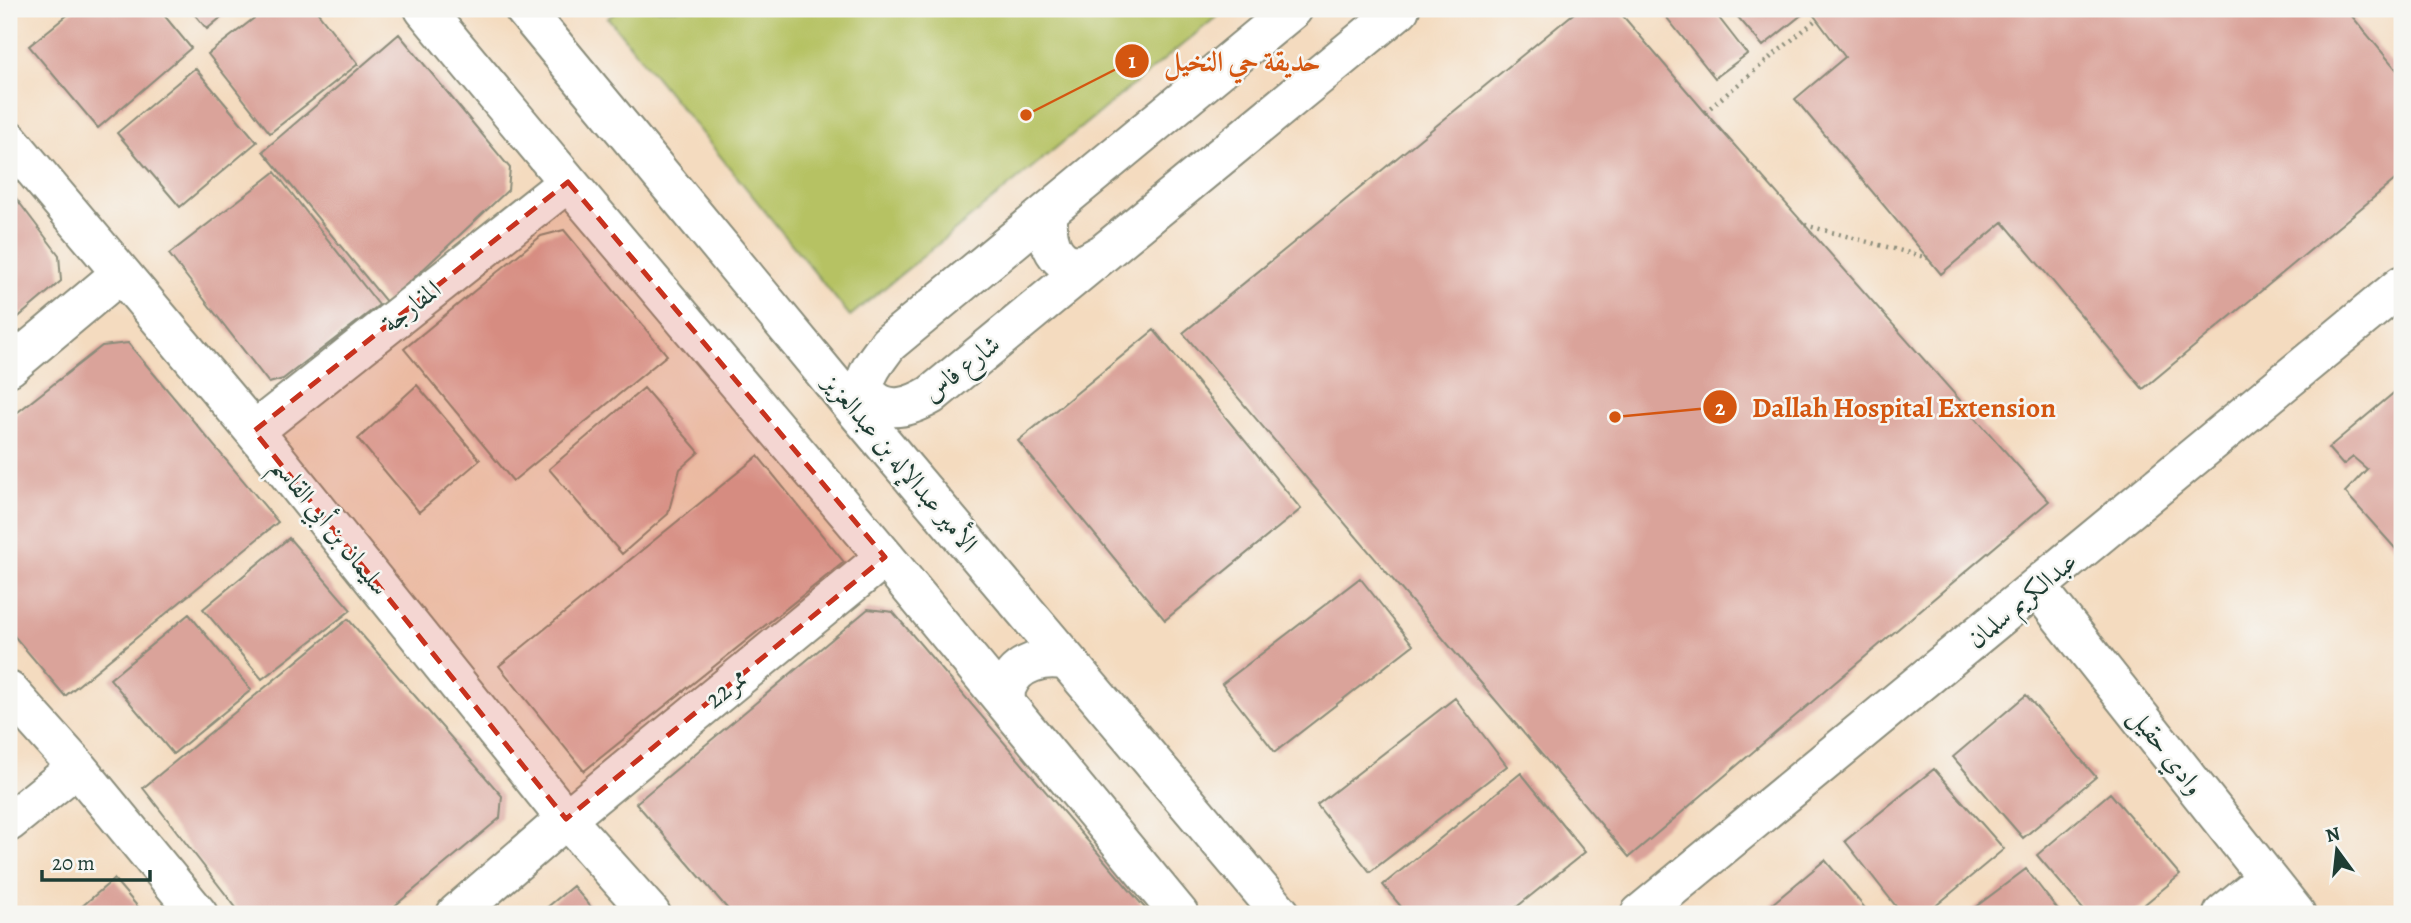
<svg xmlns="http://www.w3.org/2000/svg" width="2411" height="923" viewBox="0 0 2411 923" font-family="Alegreya,Amiri,serif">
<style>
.green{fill:#b6c264;stroke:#6a804c;stroke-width:2}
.building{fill:#daa39a}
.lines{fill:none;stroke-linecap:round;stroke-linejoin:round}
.minor-casing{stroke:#8a8c7a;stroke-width:42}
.path{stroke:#8a8c7a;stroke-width:4.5;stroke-dasharray:2 5;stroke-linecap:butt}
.minor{stroke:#fff;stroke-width:38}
.marked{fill:#c8321e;fill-opacity:0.2;stroke:#c8321e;stroke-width:5;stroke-dasharray:14 9;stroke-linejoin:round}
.labels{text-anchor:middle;stroke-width:5;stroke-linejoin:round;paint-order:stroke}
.street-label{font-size:26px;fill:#1f3d34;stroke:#f6f6f2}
.leader{fill:none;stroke:#d45610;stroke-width:2.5}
.callout-dot{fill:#d45610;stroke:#f6f6f2;stroke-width:2.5}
.mark-label{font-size:21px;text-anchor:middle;font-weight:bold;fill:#fff}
.callout-label{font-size:28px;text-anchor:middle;font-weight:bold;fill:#d45610;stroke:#f6f6f2;stroke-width:5;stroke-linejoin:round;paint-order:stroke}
</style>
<rect width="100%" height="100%" fill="#f6f6f2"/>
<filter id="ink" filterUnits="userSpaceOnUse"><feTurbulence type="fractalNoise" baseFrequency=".0143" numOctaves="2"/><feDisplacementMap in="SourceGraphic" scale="14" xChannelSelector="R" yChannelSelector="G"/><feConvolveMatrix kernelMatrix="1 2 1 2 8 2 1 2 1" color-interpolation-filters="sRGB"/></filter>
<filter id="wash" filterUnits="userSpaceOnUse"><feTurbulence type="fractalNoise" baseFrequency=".00686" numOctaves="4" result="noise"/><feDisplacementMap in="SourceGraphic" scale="28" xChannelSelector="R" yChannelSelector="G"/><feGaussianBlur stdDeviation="1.57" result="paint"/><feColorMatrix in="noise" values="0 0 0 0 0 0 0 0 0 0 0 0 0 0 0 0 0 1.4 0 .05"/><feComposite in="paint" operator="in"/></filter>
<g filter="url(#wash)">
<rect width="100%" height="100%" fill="#f4dbbf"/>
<path class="green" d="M620 9H1226L850 316 608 18Z"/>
<g id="blocks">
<path class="building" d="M75 9H159L191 48 98 128 29 46Z
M190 9H231L207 29Z
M266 9H315L358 64 270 133 208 54Z
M1579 9H1617L1705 112 2049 501 1629 857 1183 333Z
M1660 9H1712L1747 54 1715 78Z
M1731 9H2346L2402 76V174L2143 389 2003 222 1941 274 1795 99 1845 57 1809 9 1763 46Z
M399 34 510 168 508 190 387 303 263 151Z
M195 68 257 142 180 207 117 133Z
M275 172 379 305 283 379 269 383 169 254Z
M9 189 59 255 61 281 9 325Z
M564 230 667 355 513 481 404 349 541 236Z
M1154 330 1301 509 1165 620 1018 441Z
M128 343 278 522 65 696 9 630V419L102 346Z
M417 385 480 460 419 512 358 439Z
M2402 386V556L2345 492 2367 469 2353 457 2343 465 2328 448Z
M644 388 699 452 680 469 668 514 622 554 549 469Z
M758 456 844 562 584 771 499 666Z
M289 538 351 610 262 679 203 609Z
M1360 578 1413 645 1275 752 1222 684Z
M868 609 893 612 1150 914H732L636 803Z
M189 614 251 690 173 754 110 679Z
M348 619 502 796 500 818 385 914H241L143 788Z
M2026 695 2096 777 2023 838 1953 757Z
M1455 698 1507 766 1370 872 1317 805Z
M1934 769 2004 849 1926 914H1902L1845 841Z
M1521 773 1585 852 1508 914H1407L1383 885Z
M2110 793 2180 875 2133 914H2087L2037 855Z
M1825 860 1870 914H1760Z
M2026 869 2061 914H1966Z
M114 879 144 914H73Z
M573 886 597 914H539Z"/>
</g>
</g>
<g filter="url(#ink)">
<use href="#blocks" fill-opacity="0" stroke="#8a8c7a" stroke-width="2"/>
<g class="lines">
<g class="minor-casing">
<path id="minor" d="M424 9 568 182 885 557 1179 914
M524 9 857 412 1281 914
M1293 9 888 344C881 355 868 368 866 382 865 388 866 392 871 397 889 415 912 406 931 395L1400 9
M9 140 254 431 566 819 651 914
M1050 210C1043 232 1052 268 1081 264 1088 263 1096 257 1102 254
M9 367 120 274
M254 431 568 182
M2037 587 2296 914
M9 691 77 767 198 914
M1006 704C1006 699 1005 692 1007 687 1016 662 1045 656 1067 661
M9 822 77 767
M456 914 566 819 885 557
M1640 914 2402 285
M2223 914 2267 878"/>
</g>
<path class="path" d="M1705 112 1817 19
M1805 225 1928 258"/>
<use href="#minor" class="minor"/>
</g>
</g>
<path class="marked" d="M568 182 885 557 566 819 254 431Z"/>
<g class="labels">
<g class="street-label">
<text transform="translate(411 306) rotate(-38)" y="9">المفارجة</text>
<text transform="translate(961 368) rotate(-38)" y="9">شارع فاس</text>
<text transform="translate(901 463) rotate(50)" y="9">الأمير عبدالإله بن عبدالعزيز</text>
<text transform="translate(331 526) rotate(51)" y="9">سليمان بن أبي القاسم</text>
<text transform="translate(2022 600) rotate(-40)" y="9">عبدالكريم سلمان</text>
<text transform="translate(726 688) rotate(-39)" y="9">ممر22</text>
<text transform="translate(2167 751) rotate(52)" y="9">وادي حقيل</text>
</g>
</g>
<path class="leader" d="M1026 115L1132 61M1615 417L1720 407"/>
<g class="callout-dot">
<circle cx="1026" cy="115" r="7"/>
<circle cx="1615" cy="417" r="7"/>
<circle cx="1132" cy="61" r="18"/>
<circle cx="1720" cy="407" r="18"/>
</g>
<g class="mark-label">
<text x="1132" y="68">1</text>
<text x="1720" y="415">2</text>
</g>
<g class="callout-label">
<text x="1242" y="71">حديقة حي النخيل</text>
<text x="1904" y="417">Dallah Hospital Extension</text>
</g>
<rect width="2411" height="923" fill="none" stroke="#f6f6f2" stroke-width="35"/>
<g transform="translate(2337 850) rotate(345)" stroke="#f6f6f2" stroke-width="5" paint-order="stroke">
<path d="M0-5L12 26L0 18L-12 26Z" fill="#1f3d34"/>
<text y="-10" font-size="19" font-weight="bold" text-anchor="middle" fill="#1f3d34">N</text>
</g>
<path d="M42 870v10h108v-10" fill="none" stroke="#1f3d34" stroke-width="3.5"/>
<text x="52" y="870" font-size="21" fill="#1f3d34" stroke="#f6f6f2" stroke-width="5" paint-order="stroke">20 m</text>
</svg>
